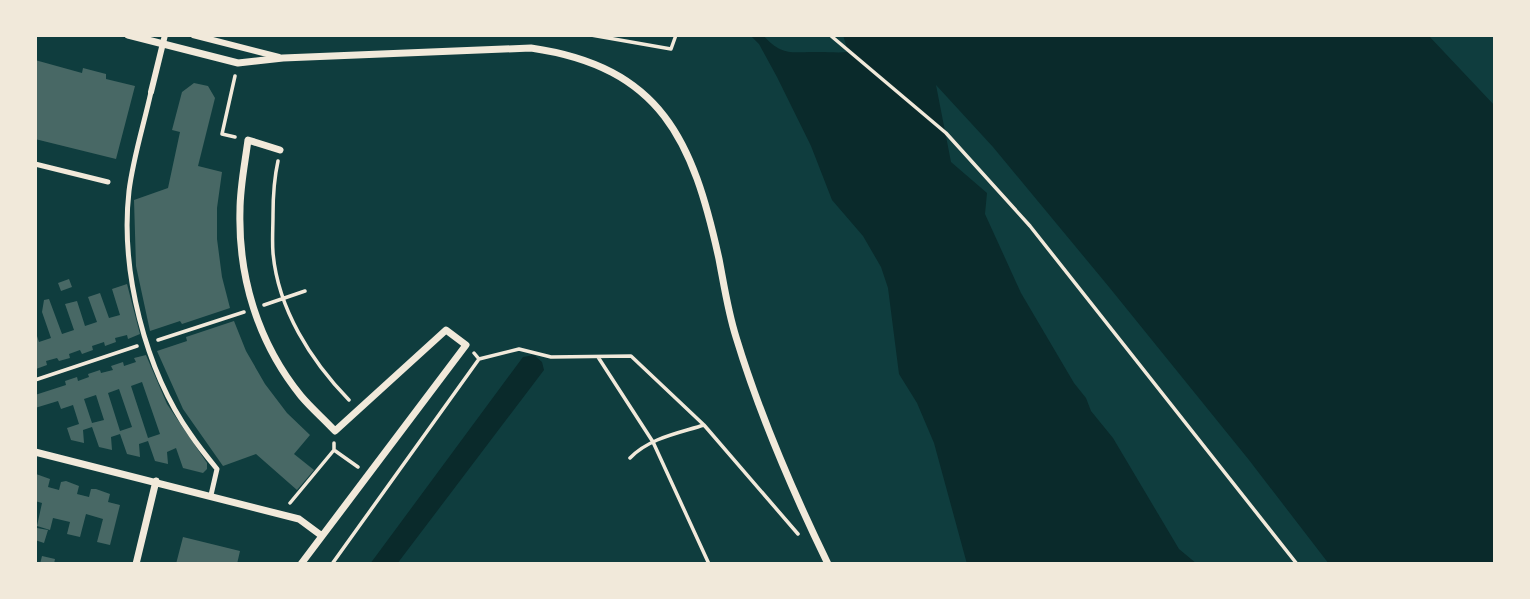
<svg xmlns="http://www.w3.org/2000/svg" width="1530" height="599" viewBox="0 0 1530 599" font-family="'Nunito Sans',sans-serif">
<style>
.water{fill:#0a2a2b}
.building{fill:#486865;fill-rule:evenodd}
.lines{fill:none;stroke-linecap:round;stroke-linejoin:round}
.path{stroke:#f1e9da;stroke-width:3.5}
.service{stroke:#f1e9da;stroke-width:5}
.pedestrian{stroke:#f1e9da;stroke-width:6}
.minor{stroke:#f1e9da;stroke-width:7}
</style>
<rect width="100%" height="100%" fill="#0f3d3e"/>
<path class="water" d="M750 35H763C783 58 793 51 819 52 829 52 838 53 848 52L843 35H1428L1495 106V564H1329L1249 460 1109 287 993 147 936 85 951 162 987 193 985 214 1021 293 1074 383 1086 398 1091 411 1113 438 1179 549 1197 564H967L934 443 917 403 899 374 888 288 881 267 863 236 832 200 811 146 777 77 759 44Z
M534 355 542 362 544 370 397 564H370L523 357Z"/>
<path class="building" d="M35 60 82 73 83 68 106 74V79L135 86 116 159 35 139Z
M194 83 208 86 215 98 198 166 222 172 217 208V239L222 277 230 308 182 324 180 321 150 331 136 266 134 200 168 188 180 132 172 130 182 92Z
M69 279 72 287 61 291 58 283Z
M127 284 140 334 128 339 127 335 115 338 116 342 105 346 104 342 92 346 93 350 82 354 80 350 69 354 70 358 59 361 57 358 46 361 47 365 36 369 35 330 39 342 51 338 42 312 44 300 49 299 62 334 74 330 65 304 77 301 85 326 97 322 88 297 100 293 109 318 120 315 112 289Z
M234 321 246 351 265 384 287 413 310 435 294 454 314 470 297 490 256 454 223 466 183 409 157 351 187 341 186 337Z
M146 355 167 404 207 463V469L203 473 183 468 176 448 167 452 168 464 155 461 148 441 139 444 140 457 127 454 120 434 111 437 112 450 99 447 92 427 83 430 84 443 71 440 67 428 79 424 73 405 61 409 58 401 35 408V395L66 385 65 381 77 377 78 381 89 377 88 374 100 370 101 373 113 370 111 366 123 362 124 366 136 362 134 358ZM142 382 160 434 148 438 131 386ZM119 389 132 427 120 431 108 393ZM96 395 104 420 92 423 84 399Z
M36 474 50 479 48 487 59 490 61 482 66 481 79 486 77 494 89 497 91 489H96L110 494 108 502 120 505 110 545 97 542 103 519 86 514 80 537 67 534 70 522 53 518 50 530 37 526 42 503 35 501Z
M37 528 48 530 44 543 35 540Z
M183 537 240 551 237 564H176Z
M42 556 55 559 54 564H40Z"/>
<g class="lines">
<path class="path" d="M591 35 671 49 676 35
M830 35 946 133 1030 226 1297 564
M235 76 222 134 235 137
M278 161C274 179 273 196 273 215 273 227 272 241 273 253 278 309 311 361 349 400
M264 305 305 291
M158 340 244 312
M598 357 653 442 709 564
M479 359 519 349 551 357 631 356 704 425
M35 380 137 346
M334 450 358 467
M630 458C649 438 679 433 704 425L798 534
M290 503 334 450V443
M332 564 479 359 474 353"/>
<path class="service" d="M151 92C144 124 133 158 129 191 120 270 145 370 191 435 199 447 208 458 217 469L211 495
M35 164 108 182"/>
<path class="pedestrian" d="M193 35 279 57
M151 92 165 35"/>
<path class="minor" d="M128 35 238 63 283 58 531 48C662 67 693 141 719 259 724 285 728 312 736 337 760 416 792 490 828 564
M280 150 248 140C245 163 240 187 240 210 238 277 258 343 301 396 311 408 324 419 335 431L446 330 466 345 301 564
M35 452 299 519 322 536
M136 564 156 481"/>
</g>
<rect width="1530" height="599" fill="none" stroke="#f1e9da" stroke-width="74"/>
</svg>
